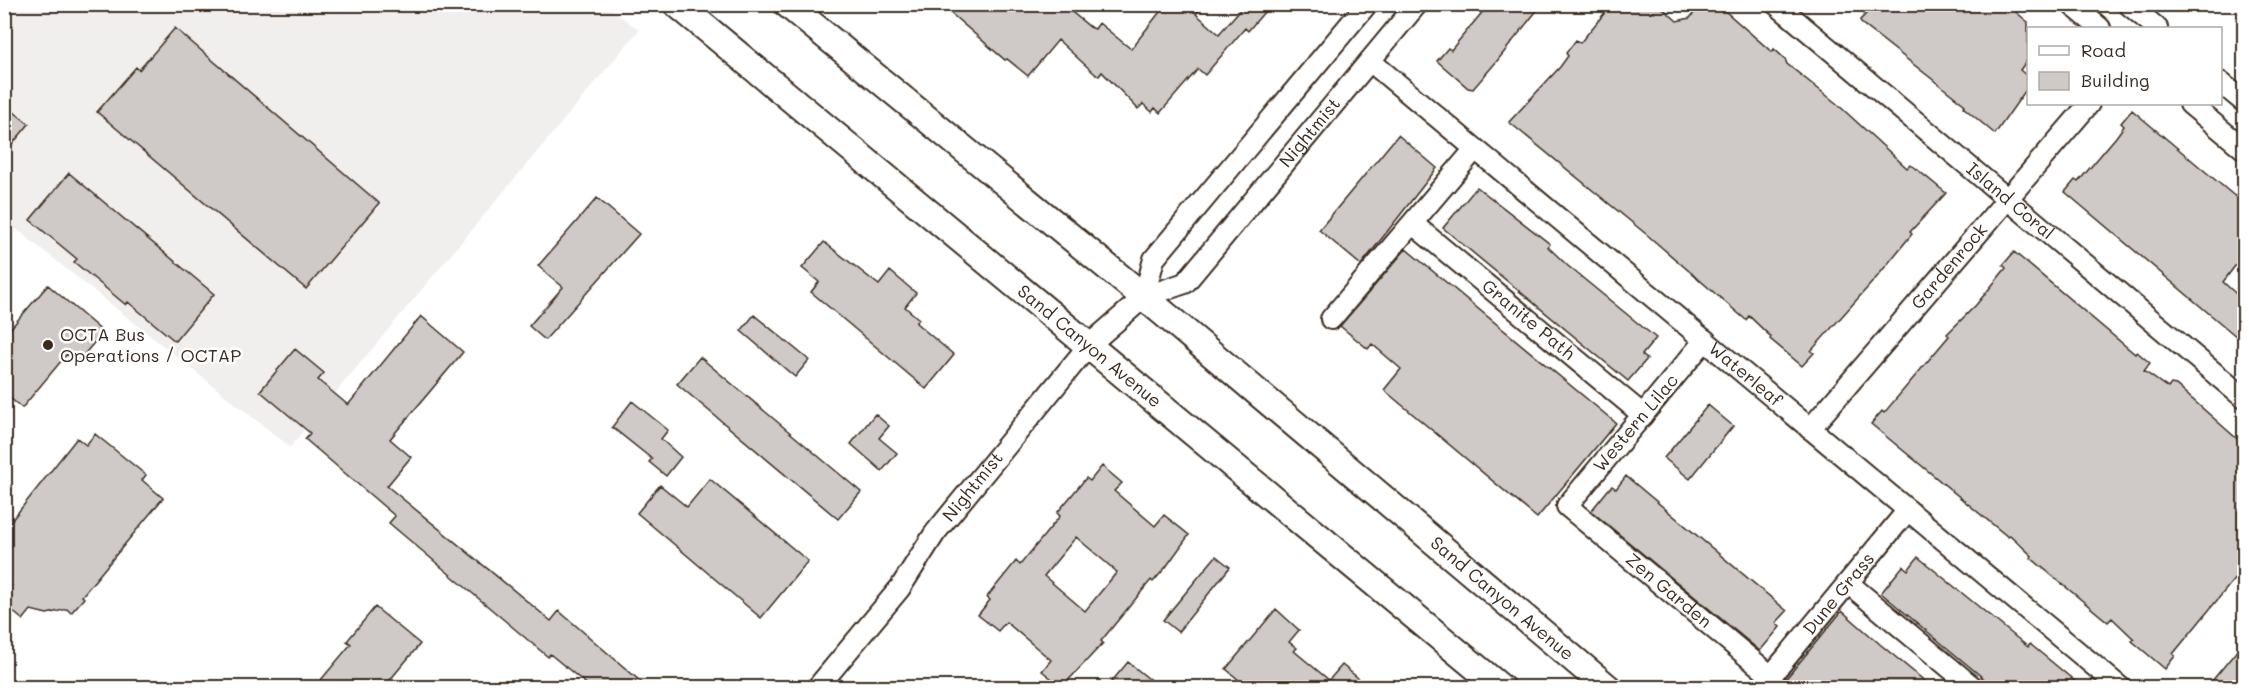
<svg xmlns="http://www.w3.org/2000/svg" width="2249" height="692" viewBox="0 0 2249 692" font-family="Mali,sans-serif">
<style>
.built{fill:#f1efee}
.building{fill:#cfcac7;stroke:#3b2a1e;stroke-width:1.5;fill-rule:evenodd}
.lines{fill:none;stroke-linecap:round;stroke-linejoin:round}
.minor-casing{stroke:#3b2a1e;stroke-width:24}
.major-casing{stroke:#3b2a1e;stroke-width:30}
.minor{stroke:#fff;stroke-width:20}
.major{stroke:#fff;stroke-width:26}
.poi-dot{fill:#3b2a1e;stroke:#fff;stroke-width:2}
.labels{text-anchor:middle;stroke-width:5;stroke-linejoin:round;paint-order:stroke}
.street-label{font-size:18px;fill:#3b2a1e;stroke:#fff}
.poi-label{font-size:18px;fill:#3b2a1e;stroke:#fff;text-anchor:start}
</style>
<rect width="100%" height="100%" fill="#fff"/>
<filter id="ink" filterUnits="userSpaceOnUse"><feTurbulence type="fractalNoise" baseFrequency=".0167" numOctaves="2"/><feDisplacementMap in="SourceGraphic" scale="12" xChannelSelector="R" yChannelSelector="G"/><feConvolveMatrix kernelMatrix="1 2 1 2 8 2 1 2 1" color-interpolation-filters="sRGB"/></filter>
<g filter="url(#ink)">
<path class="built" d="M604 4 639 30 290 447 5 220 4 5Z"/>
<path class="building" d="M940 4H1062L1090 27 1095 29 1099 23 1131 49 1166 4H1204L1196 14 1219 34 1245 4H1271L1248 31 1245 28 1205 75 1198 69 1160 113 1155 108 1152 112 1143 104 1138 109 1102 72 1099 76 1095 74 1058 40 1028 76 1007 59 1005 60Z
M1489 4H1542L1497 61 1473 89 1468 88 1437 61 1448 48 1451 50Z
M1612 4H1658L1677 21 1690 18 1701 4H1717L1772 52 1774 49 1785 59 1787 64 1836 103 1907 168 1910 165 1914 167 1946 193 1910 232 1912 234 1877 277 1811 351 1814 353 1802 366 1770 339 1771 337 1749 316 1746 320 1646 234 1509 122 1560 67 1568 56 1566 53 1576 40 1580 43Z
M1855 4H2006L2028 22V59L2020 70 2028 77V87L1995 134 1963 107 1965 105 1861 23 1860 20 1866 14Z
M175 28 379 203 306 289 97 112 136 67 139 70Z
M4 104 29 124 4 154Z
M2132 110 2244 204V254L2223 282 2244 301V343L2065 192 2075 180 2078 182 2116 137 2124 126 2121 123Z
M1398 135 1437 168 1361 265 1319 230Z
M69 173 214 294 175 341 128 302 126 305 74 262 77 259 30 220Z
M1477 187 1550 244 1548 247 1568 266 1656 338 1642 355 1647 359 1628 381 1443 228Z
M597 198 639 234 545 340 529 326 563 287 538 266Z
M824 242 879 285 890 271 916 293 905 307 919 319 916 323 954 355 926 389 811 292 819 282 802 268Z
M1406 249 1616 423 1537 518 1384 390 1401 369 1372 344 1368 349 1340 326Z
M2014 252 2135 354 2137 352 2150 363 2144 371 2168 388 2171 384 2176 385 2244 445V584L2236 577 2173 654 2175 656 2165 669 2132 641 2134 639 2112 618 2108 622 2031 558 2032 556 2010 535 2008 537 1871 424 1882 411 1884 413 1949 336 1947 334 1976 305 2006 268 2003 265Z
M48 285 103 332 77 363 67 354 22 408 4 393V336Z
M754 315 809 360 795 377 741 331Z
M421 316 463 352 390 439 411 457 387 486 551 621 559 611 647 687H590L550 654 548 657 389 523 395 516 305 439 310 433 260 391 295 349 324 373 318 380 348 405Z
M700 357 861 492 838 519 677 384Z
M632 401 668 430 661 439 681 457 666 476 649 462 652 459 612 427Z
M1708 405 1733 426 1690 479 1664 458Z
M875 414 889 426 879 438 897 453 882 471 851 444Z
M95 434 146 475 142 480 163 498 82 596 84 598 71 613 67 609 47 614 31 610 23 620 4 604V530L77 438 86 445Z
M1102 466 1122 483 1114 491 1155 526 1164 515 1189 535 1166 567 1153 582 1151 580 1101 641 1103 643 1062 687 1042 671 1051 660 1006 622 998 631 978 615 990 600 987 597 1016 561 1020 565 1060 516 1057 513 1086 478 1090 481ZM1076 537 1117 572 1085 611 1044 576Z
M1626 476 1787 611 1776 623 1780 627 1760 651 1591 511 1608 490 1612 486 1616 489Z
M710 479 808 561 761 618 637 513 660 485 687 507Z
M1216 556 1230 567 1178 632 1163 620Z
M1918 557 2028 647 2030 644 2082 687H1994L1881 593 1903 566 1908 570Z
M375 607 420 644 384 687H315L351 644 347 641Z
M1276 609 1299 630 1289 642 1297 648 1294 651 1329 680 1342 665 1369 687H1247L1226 669Z
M1842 611 1881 645 1932 687H1779Z
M2244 642V687H2207Z
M1128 662 1159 687H1107Z"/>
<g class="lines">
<g class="minor-casing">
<g id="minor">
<path id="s1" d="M1776 4 2244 398"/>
<path d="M2071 4 2100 28"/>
<path d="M2128 4 2157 28"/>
<path id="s2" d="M1370 61 2121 688"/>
<path d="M2220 82 2244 102"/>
<path d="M2190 104 2244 149"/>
<path id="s3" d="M1413 224 1643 415"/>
<path d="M1144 297 1154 259 1367 4"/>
<path d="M1331 319 1475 149"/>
<path id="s4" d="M1705 340 1567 506 1771 676 1908 510"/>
<path id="s5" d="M1810 429 2089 104"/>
<path d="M1848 583 1974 688"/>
<path id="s6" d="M817 688 900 588 935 533 1089 345 1144 297 1185 283 1417 4"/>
</g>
</g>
<g class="major-casing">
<g id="major">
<path id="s7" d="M677 4 1501 688"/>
<path id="s8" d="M787 4 1161 311 1608 688"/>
</g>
</g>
<use href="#minor" class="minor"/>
<use href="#major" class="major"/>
</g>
</g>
<circle class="poi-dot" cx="48" cy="345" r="6"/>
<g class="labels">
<g class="street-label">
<text dy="6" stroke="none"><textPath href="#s6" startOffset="750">Nightmist</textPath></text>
<text dy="6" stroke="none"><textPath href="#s1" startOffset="306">Island Coral</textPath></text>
<text dy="6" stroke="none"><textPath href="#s5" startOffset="214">Gardenrock</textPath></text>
<text dy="6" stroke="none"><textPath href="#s3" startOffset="150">Granite Path</textPath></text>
<text dy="6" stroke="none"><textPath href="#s7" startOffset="536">Sand Canyon Avenue</textPath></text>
<text dy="6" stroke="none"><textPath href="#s2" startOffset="489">Waterleaf</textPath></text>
<text transform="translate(1636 423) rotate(-50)" y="6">Western Lilac</text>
<text dy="6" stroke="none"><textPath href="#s6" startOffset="255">Nightmist</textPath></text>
<text dy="6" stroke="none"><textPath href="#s4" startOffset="348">Zen Garden</textPath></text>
<text dy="6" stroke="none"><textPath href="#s4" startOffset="588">Dune Grass</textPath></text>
<text dy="6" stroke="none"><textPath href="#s8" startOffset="930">Sand Canyon Avenue</textPath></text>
</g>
<g class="poi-label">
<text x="60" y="341">OCTA Bus<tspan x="60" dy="21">Operations / OCTAP</tspan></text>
</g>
</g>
<rect width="2249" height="692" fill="none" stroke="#fff" stroke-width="24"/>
<rect x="12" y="12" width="2225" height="668" fill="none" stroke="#3b2a1e" stroke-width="2" filter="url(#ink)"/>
<rect x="2027" y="27" width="195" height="78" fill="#ffffff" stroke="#b1aaa5" stroke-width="1.5"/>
<rect x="2039" y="46" width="30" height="9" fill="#ffffff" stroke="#b1aaa5" stroke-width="1.5"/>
<text x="2081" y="57" font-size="18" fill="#3b2a1e">Road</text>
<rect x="2039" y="72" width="30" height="18" fill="#cfcac7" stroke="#b1aaa5" stroke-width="1.5"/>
<text x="2081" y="87" font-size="18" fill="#3b2a1e">Building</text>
</svg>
